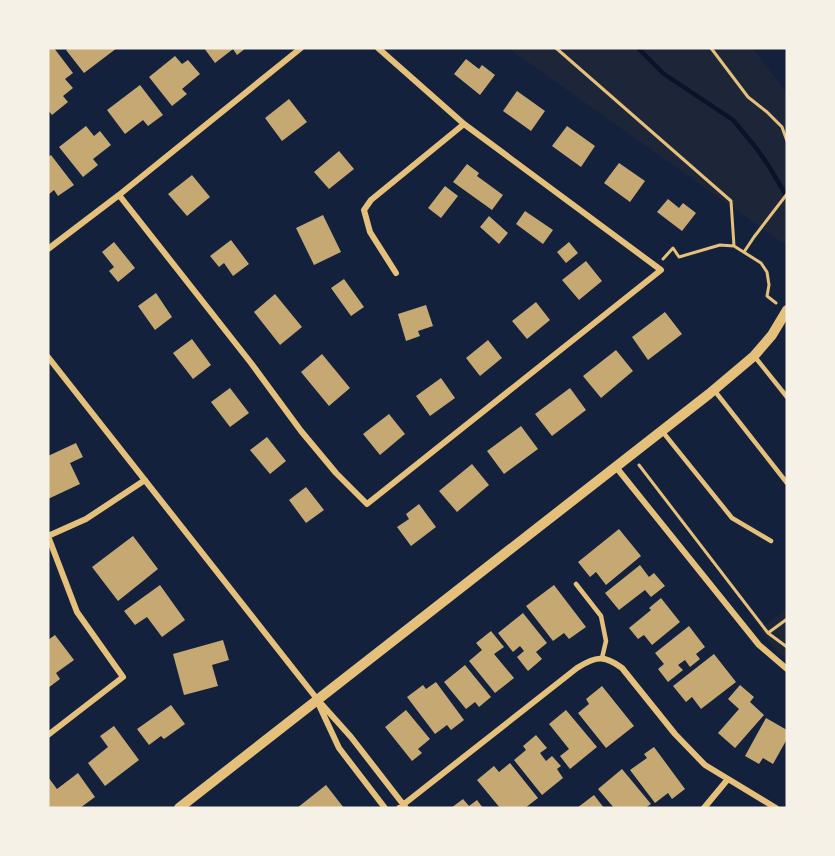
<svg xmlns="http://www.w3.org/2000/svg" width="835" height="856" viewBox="0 0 835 856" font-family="'Open Sans',sans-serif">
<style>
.green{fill:#1d2539}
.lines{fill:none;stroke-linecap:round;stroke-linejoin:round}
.stream{stroke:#0b132b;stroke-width:4.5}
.building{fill:#c6a872}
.path{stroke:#e5c07b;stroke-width:3}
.service{stroke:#e5c07b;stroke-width:4.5}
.minor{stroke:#e5c07b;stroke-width:6}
.tertiary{stroke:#e5c07b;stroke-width:10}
</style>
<rect width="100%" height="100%" fill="#14213d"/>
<path class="green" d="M508 48H752L787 93V246Z
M787 608V659L779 654 760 630Z"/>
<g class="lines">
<path class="stream" d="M638 48 664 74 733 120 757 149 770 168 787 197"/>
</g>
<path class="building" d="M48 48H54L73 73 65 79 73 88 63 96 68 102 52 115 48 110Z
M69 48H117L84 73 66 50Z
M204 48H246L237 55 233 49 215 63Z
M175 56 182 64 188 60 200 74 182 89 187 94 172 106 149 77Z
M466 59 479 69 482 65 495 75 480 95 454 74Z
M140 85 163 115 148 126 143 120 125 134 107 110Z
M517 91 545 111 531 131 503 111Z
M289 99 307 122 282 141 265 118Z
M86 126 94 136 100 131 111 145 93 159 98 165 83 177 59 147Z
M567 126 595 146 581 167 552 146Z
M339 151 354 169 329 189 314 172Z
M51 155 74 185 58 196 54 190 48 195V157Z
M619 163 645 181 630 202 604 183Z
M467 164 479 173 477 176 503 195 492 210 453 182Z
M192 175 210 197 187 216 168 194Z
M445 186 458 196 441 218 428 208Z
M668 199 679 208 683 203 696 213 682 231 657 212Z
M525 211 553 230 543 244 516 224Z
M323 215 341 252 314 265 296 228Z
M489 216 508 233 499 244 480 227Z
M231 240 249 264 233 276 224 263 219 267 210 256Z
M114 242 135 268 118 282 109 271 114 267 102 252Z
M569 242 578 253 566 263 557 252Z
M586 261 602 281 579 300 562 280Z
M344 279 364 307 351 316 331 288Z
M156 293 172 317 155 330 138 306Z
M275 294 302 327 280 345 254 312Z
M536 302 550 320 527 339 512 321Z
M426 305 433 326 418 331 420 336 406 341 398 314Z
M665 312 682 334 648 360 632 337Z
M192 339 211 365 193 379 173 353Z
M488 340 502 358 480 376 466 358Z
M616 350 633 371 601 398 583 376Z
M322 354 350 388 329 406 301 372Z
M441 378 455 398 430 416 416 396Z
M230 388 249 413 230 427 211 402Z
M570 388 586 410 552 436 535 414Z
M389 414 405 434 380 455 363 434Z
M521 426 538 449 504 474 487 451Z
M267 437 286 461 270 474 250 450Z
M76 443 83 457 70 463 80 484 48 499V456Z
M472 464 489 485 457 512 439 491Z
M306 487 324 510 306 523 289 500Z
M419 504 436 527 411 546 397 527 409 519 406 514Z
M619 529 641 556 606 585 596 572 590 577 578 562Z
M133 536 158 569 118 601 92 567Z
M640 565 649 577 654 573 665 586 651 597 645 590 619 610 605 593Z
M160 585 185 620 162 637 147 617 135 625 124 611Z
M554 585 586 627 569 639 564 633 553 641 526 606Z
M661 598 680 622 652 645 644 635 638 639 629 628 651 610 649 608Z
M523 613 547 643 536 652 542 659 528 671 517 657 524 651 520 646 513 652 498 633Z
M689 626 705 647 696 654 700 659 690 667 685 660 678 665 683 670 668 682 658 669 664 664 655 653Z
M491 631 504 647 494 654 514 678 495 693 469 661 482 650 476 643Z
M55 635 74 660 56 673 60 679 48 688V640Z
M223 640 229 660 212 665 218 686 184 695 173 654Z
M714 654 736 682 701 709 692 697 686 702 673 686Z
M465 665 491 697 479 707 475 702 466 709 444 682Z
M436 682 464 720 451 730 447 725 435 734 407 697 423 685 426 689Z
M740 685 754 697 750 702 764 715 735 748 718 733 739 709 728 699Z
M602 686 634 726 606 748 578 713 589 704 586 699Z
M171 705 185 724 164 739 161 736 149 745 137 729Z
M406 710 430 739 418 749 422 753 412 761 385 727Z
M566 710 597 747 570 769 560 756 569 749 549 724Z
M766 718 787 730V739L773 764 763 758 759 764 745 756Z
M114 726 139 760 105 786 88 763 108 747 100 736Z
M536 735 547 748 540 753 546 761 552 756 561 766 557 769 563 778 542 795 514 760 526 750 523 746Z
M654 747 685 789 672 799 668 793 655 803 630 770 647 758 644 754Z
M510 763 538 798 525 808H500L477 780 494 766 499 772Z
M622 769 651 804 645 808H614L598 789Z
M78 773 95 797 80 808H50L48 805V777L57 789Z
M326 785 344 808H297Z
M594 795 604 808H577Z
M463 799 469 806 477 800 483 808H451Z"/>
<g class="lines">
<path class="path" d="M556 48 731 201 734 246
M711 48 748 97 767 112 782 127 787 141
M744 252 754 237 787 194
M663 259 673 248 679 257 720 245 734 246 761 263 767 272 769 285 767 296 776 303
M639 465 768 633 787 647
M768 633 787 619"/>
<path class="service" d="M755 357 787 397
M714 390 787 483
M662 431 732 518 771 541
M576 584 601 616 606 641 602 658"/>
<path class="minor" d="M119 195 251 363 301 431 336 473 367 504 661 270 464 124 378 48
M48 249 119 195 301 48
M396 273 370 232 364 210 371 200 464 124
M48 357 317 699 351 737 406 808
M616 467 759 645 787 669
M48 536 77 612 123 677 48 735
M48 536 86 519 145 480
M319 705 339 748 385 808
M399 808 577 668C596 656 604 655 622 668L675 734 705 765 776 808
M704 808 728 779"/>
<path class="tertiary" d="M179 808 709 394 754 356 772 335 787 310"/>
</g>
<rect width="835" height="856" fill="none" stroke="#f6f1e7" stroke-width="99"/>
</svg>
